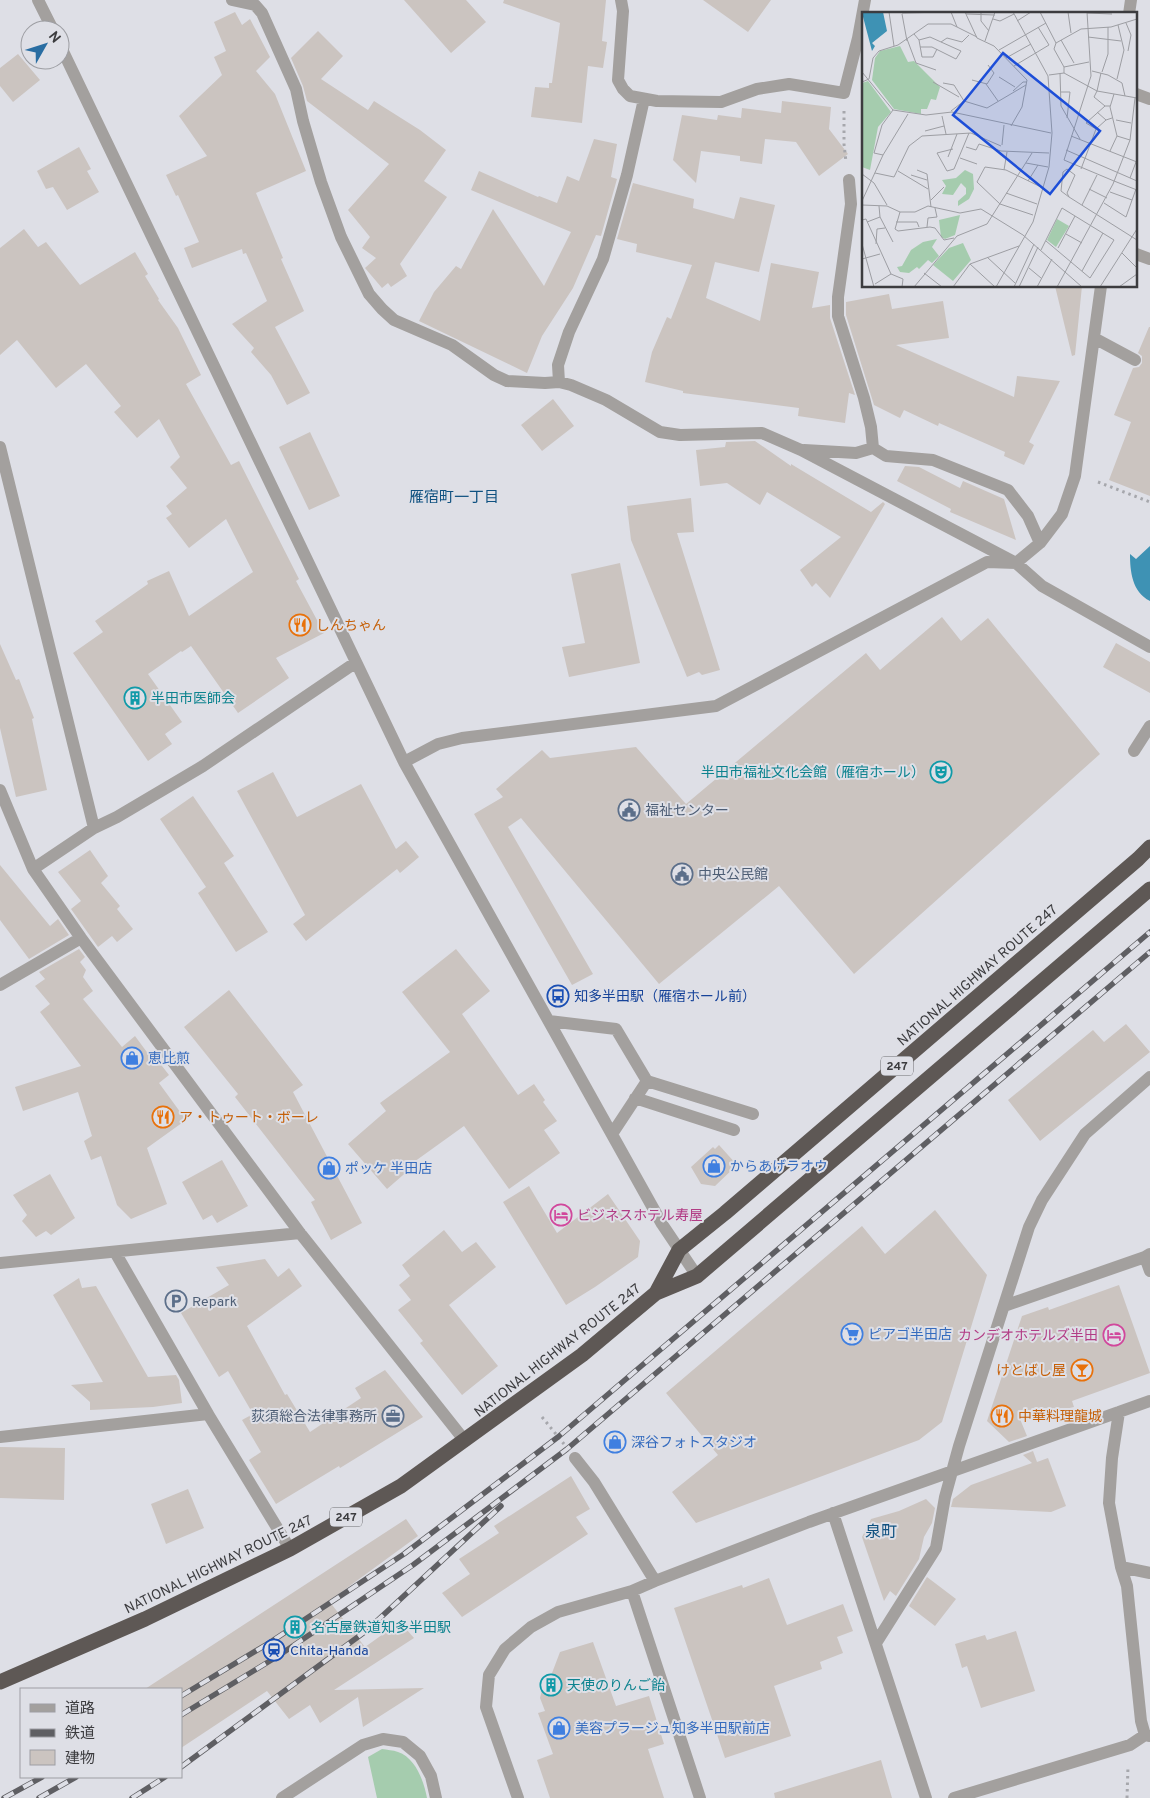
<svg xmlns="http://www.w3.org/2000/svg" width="1150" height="1798" viewBox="0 0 1150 1798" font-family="Overpass,'Noto Sans JP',sans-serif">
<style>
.green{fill:#a5ccae}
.water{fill:#3e92b4}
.building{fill:#cbc4c0}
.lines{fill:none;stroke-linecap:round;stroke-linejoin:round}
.path{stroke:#a6a7ac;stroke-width:3;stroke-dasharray:2.5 4;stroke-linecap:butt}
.minor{stroke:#a3a09e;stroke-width:12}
.highway{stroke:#5e5855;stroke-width:15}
.rail-casing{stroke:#5f5f63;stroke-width:5.5}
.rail{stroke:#dedfe6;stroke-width:4;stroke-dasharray:11;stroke-linecap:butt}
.labels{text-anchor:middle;stroke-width:4;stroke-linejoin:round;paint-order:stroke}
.shield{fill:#dedfe6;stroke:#6d6d71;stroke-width:1}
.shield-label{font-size:12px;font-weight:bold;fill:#3c3c3f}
.food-label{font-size:14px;fill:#c56008;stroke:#dedfe6;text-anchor:start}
.culture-label{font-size:14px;fill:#0d838f;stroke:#dedfe6;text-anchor:start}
.service-label{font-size:14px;fill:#4e5e75;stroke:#dedfe6;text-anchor:start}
.street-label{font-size:14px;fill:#3c3c3f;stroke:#dedfe6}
.transit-label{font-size:14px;fill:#164399;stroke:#dedfe6;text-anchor:start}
.shop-label{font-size:14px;fill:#366cbe;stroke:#dedfe6;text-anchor:start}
.hotel-label{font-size:14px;fill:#b23c85;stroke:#dedfe6;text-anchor:start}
.neighbourhood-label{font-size:15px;fill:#0f5180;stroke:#dedfe6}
.quarter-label{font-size:16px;fill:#0f5180;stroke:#dedfe6}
.inset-road{fill:none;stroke:#9d9ea3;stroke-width:1}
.view{fill:#1d4ed8;fill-opacity:0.15;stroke:#1d4ed8;stroke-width:2.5}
.inset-edge{fill:none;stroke:#3c3c3f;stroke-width:2.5}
</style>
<rect width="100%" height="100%" fill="#dedfe6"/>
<path class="green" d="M382 1749C387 1750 393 1750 398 1752 416 1758 424 1782 427 1798H377L368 1757Z"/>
<path class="water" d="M1150 546V601C1132 592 1130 571 1130 554L1136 559Z"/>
<path class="building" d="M404 0H466L486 22 451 53Z
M504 0H606L602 41 607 42 603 68 588 66 582 123 531 117 535 87 549 88V83H552L560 23 503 3Z
M703 0H771L748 32Z
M235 12 242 25 250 19 270 57 256 71 275 94 306 171 256 193 283 258 281 259 304 311 275 327 310 393 287 405 271 375 251 352 254 348 232 324 267 301 246 253 243 254 242 249 192 268 184 248 199 242 178 195 176 196 166 175 207 156 179 116 222 75 214 57 226 51 214 22Z
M318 31 343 56 321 79 368 110 374 101 420 130 446 150 424 181 447 197 400 264 407 276 391 287 388 283 382 288 365 268 376 258 362 248 370 237 348 210 389 164 307 101 303 86 291 58Z
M18 54 40 80 13 102 0 86V68Z
M782 101 831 107 829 129 848 154 819 176 796 142 765 139 762 164 740 161V156L701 151 696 183 673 160 682 115 717 120 718 115 741 118 742 108 781 113Z
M594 139 617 144 611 177 617 179 601 236 596 235 573 288 542 336 527 373 419 321 434 292 456 266 461 269 493 209 544 286 571 232 471 190 479 171 538 197 539 196 557 203 567 176 579 181Z
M79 147 91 169 87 171 99 192 67 210 53 187 46 189 37 171Z
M633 183 694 199 693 208 734 219 740 197 775 205 759 272 715 262 706 298 760 321 771 263 819 272 812 308 830 305V318L855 395 849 393 845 423 798 416 799 408 683 393V391L645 382 652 352 667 317 671 319 692 265 636 252 637 244 617 239Z
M24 229 38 247 46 242 80 285 135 252 148 274 145 276 159 299 158 300 178 328 201 375 186 384 231 465 239 461 299 579 296 581 324 633 276 658 289 678 238 713 191 646 182 652 181 651 148 674 182 722 165 734 172 744 148 761 73 653 103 632 95 621 148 584 147 581 169 571 189 616 253 572 226 519 189 548 166 518 172 514 166 506 187 488 170 467 180 457 159 419 137 438 114 412 121 406 86 364 56 388 17 340 0 355V248Z
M1055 286H1082L1075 355 1072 356Z
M889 294 892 309 943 301 949 338 896 345 1014 397 1017 376 1060 381 1029 442 1034 445 1024 465 1004 456 1005 452 939 423 938 426 904 410 900 418 874 405 846 315V302Z
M1149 327H1150V496L1109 480 1131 422 1114 415 1133 368 1139 367 1142 363V356L1138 353Z
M553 399 574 426 542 451 521 425Z
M310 432 340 496 309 510 279 447Z
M755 441 791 466V464L871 512 883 502 885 504 830 598 816 583 812 587 800 570 841 537 767 492 760 505 727 483 700 486 696 450 725 447 726 442Z
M905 466 919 467 960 488 963 481 1004 499 1016 540 950 512 951 509 897 481Z
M691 498 694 532 677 533 720 670 702 675 699 672 687 677 631 540 627 506Z
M620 563 640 663 569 677 562 647 585 643 571 574Z
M942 617 961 641 988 618 1100 754 854 974 779 886 659 984 521 818 508 827 593 974 572 985 474 814 503 797 496 789 542 750 550 758 636 747 686 804 866 653 880 670Z
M1116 643 1150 662V693L1103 667Z
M0 644 16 680 19 679 34 718 32 719 47 790 16 797 0 728Z
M273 772 297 817 361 784 396 849 406 841 419 857 400 873 397 869 306 941 293 924 305 915 237 791Z
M193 796 234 856 224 863 268 932 236 952 198 893 206 887 160 819Z
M90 850 108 876 101 883 120 906 117 909 133 929 117 942 112 936 98 947 71 909 81 901 58 872Z
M0 865 50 926 58 919 69 935 29 959 0 920Z
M79 949 85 957 80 962 86 970 83 977 93 991 83 999 122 1047 135 1036 152 1059 155 1057 169 1075 159 1083 186 1120 147 1148 167 1204 131 1219 117 1205 101 1156 91 1160 84 1141 92 1136 78 1092 23 1111 15 1087 81 1066 40 1012 50 1004 35 986 45 979 39 972Z
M456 949 490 991 462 1014 518 1095 534 1084 545 1100 543 1102 557 1121 544 1130 560 1153 509 1189 464 1126 407 1167 410 1169 387 1189 348 1144 386 1111 380 1103 450 1052 402 992Z
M229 990 303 1085 293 1092 362 1223 331 1240 311 1202 315 1200 235 1097 238 1094 184 1027Z
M1126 1024 1150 1052 1040 1141 1008 1100 1093 1030 1104 1042Z
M719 1145 737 1165 715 1186 701 1184 691 1167 713 1147 715 1149Z
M222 1160 248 1206 217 1223 212 1215 203 1220 182 1182Z
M50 1174 75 1218 51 1235 46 1231 36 1237 22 1221 27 1215 13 1195Z
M529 1186 557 1233 608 1194 640 1241 638 1257 595 1287 566 1305 503 1202Z
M935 1210 987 1275 942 1422 919 1440 696 1523 672 1492 718 1455 666 1393 862 1226 885 1254Z
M444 1230 462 1252 476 1242 496 1267 449 1305 498 1366 462 1395 420 1343 423 1341 398 1310 411 1300 399 1285 410 1276 402 1265Z
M265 1259 278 1277 289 1268 302 1286 247 1326 285 1395 287 1394 310 1432 361 1398 355 1388 385 1370 423 1417 340 1468 339 1466 276 1504 249 1460 261 1452 242 1420 253 1414 228 1371 219 1377 181 1313 229 1285 216 1267Z
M79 1278 82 1288 96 1286 148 1377 176 1375 179 1380 182 1403 153 1407 90 1410V1402L71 1385 103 1382 53 1295Z
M1119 1285 1150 1373 1072 1401 1074 1407 1020 1419 1027 1436 1009 1442 987 1421 1022 1316 1048 1307 1049 1310Z
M0 1447 65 1448 64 1500 0 1498Z
M1033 1451 1037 1462 1048 1458 1066 1506 1051 1512 951 1507 953 1499 971 1485 1032 1463 1023 1455Z
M571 1476 590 1509 576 1517 588 1534 462 1617 442 1593 470 1574 459 1559 499 1533 494 1526Z
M188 1489 204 1528 166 1544 151 1504Z
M926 1499 935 1508 932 1523 924 1537 919 1559 896 1596 890 1591 884 1601 862 1537 871 1519 899 1511Z
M406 1519 418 1536 329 1601 365 1647 400 1622 414 1638 334 1690 424 1688 363 1727 358 1697 320 1723 310 1705 289 1719 267 1691 181 1748V1689H145Z
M927 1577 956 1599 935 1626 909 1606Z
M769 1578 787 1625 843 1604 853 1631 837 1637 843 1653 820 1662 822 1669 774 1686 791 1736 725 1758 674 1608 742 1585 743 1588Z
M1016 1631 1035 1691 981 1708 967 1666 962 1668 955 1644 985 1635 987 1640Z
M593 1642 616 1706 649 1696 664 1744 648 1749 664 1798H550L537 1760 553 1754 538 1713 545 1711 540 1698 544 1682 552 1673 560 1652Z
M881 1760 892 1798H775L774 1793Z"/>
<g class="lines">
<path class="path" d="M844 111V144L846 162
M1098 482 1150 502
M542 1417 564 1444
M1127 1798 1128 1766"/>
<path class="minor" d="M38 0 53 30
M232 0 255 5 262 13 296 89 303 121 321 182 341 237 369 294 382 309 394 320 452 345 494 375 507 381 545 383 559 382 571 385 606 400 660 432 680 435 762 433 801 450 1016 563 1042 586 1150 647
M621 0 623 11 618 80 623 89 630 96 657 101 721 102 757 89 789 84 844 93 858 38 865 0
M1129 14 1131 0
M60 45 404 762 662 1224 697 1276
M1136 94 1150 99
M849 180 851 204 838 297V316L864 398 871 427 873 448
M1136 254 1150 259
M1094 338 1135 360
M559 382 558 365 569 332 603 259 627 175 644 99
M0 447 94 828
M804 450 856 453 873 448 886 456 933 460 1008 490 1028 516 1040 543
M1134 751 1150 726
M404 762 438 744 462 738 716 706 987 562 1016 563 1040 543 1062 514 1075 476 1101 286
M0 790 33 869 81 938 300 1233 465 1441
M33 869 94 828 117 817 203 766 355 663
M0 985 81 938
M549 1021 616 1029 647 1081 612 1134
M647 1081 753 1114
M635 1098 734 1130
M115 1252 208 1414 290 1549
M1145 1257 1150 1271
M0 1263 300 1233
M1004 1306 1145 1257 1150 1254
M1119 1412 1112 1458 1109 1503 1121 1567
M0 1437 208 1414
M575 1458 594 1482 655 1581
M833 1513 926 1798
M1150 1573 1121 1567 1127 1586 1141 1721 1145 1735 1150 1736
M632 1591 700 1798
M876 1643 936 1548 945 1497 959 1446 1029 1227 1042 1200 1085 1134 1150 1077
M282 1798 363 1745 383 1739 403 1742 420 1756 431 1776 436 1798
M518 1798 486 1707 489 1675 505 1649 531 1627 558 1612 632 1591 655 1581 809 1522 1150 1401
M954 1798 1130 1745 1145 1735"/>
<path class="highway" d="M656 1293 679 1250 725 1213 1138 859 1150 847
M0 1682 145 1619 290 1549 401 1486 582 1355 656 1293 697 1276 1150 889"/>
<g class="rail-casing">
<path id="rail" d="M181 1696 269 1643 404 1554 558 1437 1150 932
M181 1715 278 1656 413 1565 567 1449 1150 952
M181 1767 366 1631 501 1506
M4 1798 42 1777
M39 1798 76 1777
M132 1798 165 1777"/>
</g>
<use href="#rail" class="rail"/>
</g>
<defs>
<g id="restaurant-ring" transform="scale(1.125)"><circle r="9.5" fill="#dedfe6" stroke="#e8710a" stroke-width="1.5"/><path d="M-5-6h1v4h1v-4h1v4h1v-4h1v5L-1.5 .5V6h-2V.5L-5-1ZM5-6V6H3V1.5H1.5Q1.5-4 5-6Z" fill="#e8710a"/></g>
<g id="building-ring" transform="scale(1.125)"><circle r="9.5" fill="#dedfe6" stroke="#0f9aa8" stroke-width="1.5"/><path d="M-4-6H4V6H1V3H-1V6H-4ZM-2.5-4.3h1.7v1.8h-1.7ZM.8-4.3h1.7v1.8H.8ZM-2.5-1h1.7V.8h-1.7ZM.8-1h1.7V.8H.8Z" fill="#0f9aa8"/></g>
<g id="theatre-ring" transform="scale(1.125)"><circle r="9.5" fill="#dedfe6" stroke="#0f9aa8" stroke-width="1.5"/><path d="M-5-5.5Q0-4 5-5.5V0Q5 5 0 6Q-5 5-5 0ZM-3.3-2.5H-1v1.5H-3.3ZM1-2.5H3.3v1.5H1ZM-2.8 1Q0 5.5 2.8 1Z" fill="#0f9aa8"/></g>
<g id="civic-ring" transform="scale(1.125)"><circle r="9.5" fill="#dedfe6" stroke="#5c6f8a" stroke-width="1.5"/><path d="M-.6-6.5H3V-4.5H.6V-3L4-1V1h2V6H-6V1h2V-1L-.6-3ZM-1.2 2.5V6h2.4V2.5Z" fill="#5c6f8a"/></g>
<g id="bus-ring" transform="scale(1.125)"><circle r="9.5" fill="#dedfe6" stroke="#1a4fb4" stroke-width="1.5"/><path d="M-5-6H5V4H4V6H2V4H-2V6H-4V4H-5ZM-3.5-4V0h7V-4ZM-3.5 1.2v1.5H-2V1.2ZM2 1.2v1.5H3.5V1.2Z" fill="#1a4fb4"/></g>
<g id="shop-ring" transform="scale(1.125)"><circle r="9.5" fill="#dedfe6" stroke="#3f7fe0" stroke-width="1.5"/><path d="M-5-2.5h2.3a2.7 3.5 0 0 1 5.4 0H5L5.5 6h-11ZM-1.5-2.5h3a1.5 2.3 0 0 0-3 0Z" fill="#3f7fe0"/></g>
<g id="hotel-ring" transform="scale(1.125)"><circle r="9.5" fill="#dedfe6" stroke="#d1479c" stroke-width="1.5"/><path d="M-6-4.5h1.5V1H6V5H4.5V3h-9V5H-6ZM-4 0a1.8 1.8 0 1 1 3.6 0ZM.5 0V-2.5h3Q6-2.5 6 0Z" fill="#d1479c"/></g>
<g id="parking-ring" transform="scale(1.125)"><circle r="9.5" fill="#dedfe6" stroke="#5c6f8a" stroke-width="1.5"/><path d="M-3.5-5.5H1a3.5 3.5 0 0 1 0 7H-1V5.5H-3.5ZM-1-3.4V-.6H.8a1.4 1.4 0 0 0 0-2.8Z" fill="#5c6f8a"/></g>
<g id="supermarket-ring" transform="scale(1.125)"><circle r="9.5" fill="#dedfe6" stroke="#3f7fe0" stroke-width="1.5"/><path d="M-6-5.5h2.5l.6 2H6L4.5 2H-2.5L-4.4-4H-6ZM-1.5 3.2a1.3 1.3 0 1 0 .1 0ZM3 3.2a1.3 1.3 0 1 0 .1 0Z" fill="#3f7fe0"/></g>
<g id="bar-ring" transform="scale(1.125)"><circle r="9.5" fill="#dedfe6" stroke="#e8710a" stroke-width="1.5"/><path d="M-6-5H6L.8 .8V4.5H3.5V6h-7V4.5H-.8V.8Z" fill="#e8710a"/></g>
<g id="office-ring" transform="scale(1.125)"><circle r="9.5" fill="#dedfe6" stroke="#5c6f8a" stroke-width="1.5"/><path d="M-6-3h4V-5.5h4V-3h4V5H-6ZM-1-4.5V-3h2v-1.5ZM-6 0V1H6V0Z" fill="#5c6f8a"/></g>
<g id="station-ring" transform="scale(1.125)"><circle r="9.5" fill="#dedfe6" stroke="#1a4fb4" stroke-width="1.5"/><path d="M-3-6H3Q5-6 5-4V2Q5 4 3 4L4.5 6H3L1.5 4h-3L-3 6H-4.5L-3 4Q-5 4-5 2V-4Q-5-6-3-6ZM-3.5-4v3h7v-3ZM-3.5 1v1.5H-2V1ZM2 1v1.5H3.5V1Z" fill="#1a4fb4"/></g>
</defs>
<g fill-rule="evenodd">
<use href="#restaurant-ring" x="300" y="625"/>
<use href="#building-ring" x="135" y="698"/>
<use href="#theatre-ring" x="941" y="772"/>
<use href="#civic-ring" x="629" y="810"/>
<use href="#civic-ring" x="682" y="874"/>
<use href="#bus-ring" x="558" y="996"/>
<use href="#shop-ring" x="132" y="1058"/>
<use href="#restaurant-ring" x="163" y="1117"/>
<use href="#shop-ring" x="714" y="1166"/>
<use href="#shop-ring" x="329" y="1168"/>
<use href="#hotel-ring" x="561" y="1215"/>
<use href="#parking-ring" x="176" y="1301"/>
<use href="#supermarket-ring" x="852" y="1334"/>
<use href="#hotel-ring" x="1114" y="1335"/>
<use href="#bar-ring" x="1082" y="1370"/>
<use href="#office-ring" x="393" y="1416"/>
<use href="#restaurant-ring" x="1002" y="1416"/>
<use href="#shop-ring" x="615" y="1442"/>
<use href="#building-ring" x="295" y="1627"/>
<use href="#station-ring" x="274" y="1650"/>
<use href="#building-ring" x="551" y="1685"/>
<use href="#shop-ring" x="559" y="1728"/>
</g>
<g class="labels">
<g class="shield">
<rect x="881" y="1056.5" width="32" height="19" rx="4"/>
<rect x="330" y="1507.5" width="32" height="19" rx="4"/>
</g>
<g class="shield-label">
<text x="897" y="1070">247</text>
<text x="346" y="1521">247</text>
</g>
<g class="food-label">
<text x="316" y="630">しんちゃん</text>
<text x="179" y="1122">ア・トゥート・ボーレ</text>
<text x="1066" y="1375" text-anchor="end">けとばし屋</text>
<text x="1018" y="1421">中華料理龍城</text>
</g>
<g class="culture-label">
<text x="151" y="703">半田市医師会</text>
<text x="925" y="777" text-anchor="end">半田市福祉文化会館（雁宿ホール）</text>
<text x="311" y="1632">名古屋鉄道知多半田駅</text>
<text x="567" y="1690">天使のりんご飴</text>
</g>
<g class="service-label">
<text x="645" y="815">福祉センター</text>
<text x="698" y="879">中央公民館</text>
<text x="192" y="1306">Repark</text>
<text x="377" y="1421" text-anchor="end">荻須総合法律事務所</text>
</g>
<g class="street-label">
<text transform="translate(977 975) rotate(-41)" y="5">NATIONAL HIGHWAY ROUTE 247</text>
<text transform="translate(557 1350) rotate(-38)" y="5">NATIONAL HIGHWAY ROUTE 247</text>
<text transform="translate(218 1564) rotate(-26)" y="5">NATIONAL HIGHWAY ROUTE 247</text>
</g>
<g class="transit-label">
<text x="574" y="1001">知多半田駅（雁宿ホール前）</text>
<text x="290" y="1655">Chita-Handa</text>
</g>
<g class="shop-label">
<text x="148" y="1063">恵比煎</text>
<text x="730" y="1171">からあげラオウ</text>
<text x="345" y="1173">ポッケ 半田店</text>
<text x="868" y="1339">ピアゴ半田店</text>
<text x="631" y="1447">深谷フォトスタジオ</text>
<text x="575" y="1733">美容プラージュ知多半田駅前店</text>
</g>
<g class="hotel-label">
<text x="577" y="1220">ビジネスホテル寿屋</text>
<text x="1098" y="1340" text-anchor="end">カンデオホテルズ半田</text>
</g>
<g class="neighbourhood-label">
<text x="454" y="502">雁宿町一丁目</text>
</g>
<g class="quarter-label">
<text x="881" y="1537">泉町</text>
</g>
</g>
<g transform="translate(862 12)">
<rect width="275" height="275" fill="#dedfe6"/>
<path d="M38 34 46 50 52 49 78 75 74 88 69 87 65 97H59V102L32 97 10 68 13 46 18 39ZM6 69 29 100 16 115 8 158 0 155V71ZM103 158 111 162 112 177 107 187 96 194V189L104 182V176L99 171 91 183 80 182 84 174 80 168 94 166ZM98 203 93 223 83 227 79 225 77 208ZM195 207 207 214 194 235 185 228ZM75 227 70 235 77 244 70 251 66 248 57 257 55 255 47 261 38 260 35 255 40 254 49 238 61 230ZM101 231 109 248 91 269 71 253 87 236Z" fill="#a5ccae"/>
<path d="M21 0 25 19 10 31 13 34 10 39 0 1Z" fill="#3e92b4"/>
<path class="inset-road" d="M27 0 32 34M89 0 95 15M103 0 115 26 132 34 165 68 160 95 149 114M178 0 194 31 192 37 202 55V61M206 0 209 21M225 0 229 64 202 148 252 169M40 1 84 0M119 1V9L127 19M225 1 250 2M40 2 45 29M104 2 133 3M131 7 138 9 152 2M155 9 169 0M264 11 269 23 266 39M52 22 57 28 60 45H71L75 37M226 25 259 29M45 27 54 51 74 58M57 28 68 25 99 39 94 47 70 35H58M199 28 212 51M123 29 133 0M79 30 85 26 100 30 107 23M194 31 219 17 249 15 275 7M137 38 184 11M144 46 169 32M152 54 187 33 176 15M202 55 227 50M230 59 246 63 260 71 263 84M0 60 31 98 64 103 90 100 189 121M240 60 246 42V15M198 61 199 94 218 127M187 63 202 61 235 79 275 86M137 65 153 75M255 67 262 38 256 13M110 68 125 72 132 61 126 53M0 70 7 67 11 46 17 39 36 33 66 12H89L115 25M71 70 97 85M81 71 92 73 102 89M124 72 136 89M151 79 161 70H165M235 79 232 85 243 94M235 79 239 61M199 80H208L205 106M252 82 248 95 255 124 268 128M89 99 102 89 125 96 164 73M235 100 244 108 250 106M80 104 84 122M244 108 234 117 224 111 243 94H248M254 108 269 111M63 119 82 114M209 124 275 150M140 133 142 113M104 135 114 138 117 132 139 139 187 141M91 137 75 141 85 159 92 157 107 121M204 138 275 169M248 139 255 124M21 143 12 141 20 113 31 98M86 145 95 122M98 146 115 152M164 151 186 155M205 157 213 163 205 181 207 185 199 179 201 160ZM219 157 234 117M55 158 65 162 69 195M142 158 145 140M36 159 66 177M13 161 32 165 47 134 60 124 109 121 139 134M0 162 12 171 25 193M49 163 65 168M268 166 274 150M166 169 176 153M252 169 275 178M227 177 245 186M248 180 270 188M144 181 175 192M207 185 275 228M69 188 82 175M0 189 21 143 46 102M242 191 264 205 274 177M0 193 25 194 38 200H53L66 194 98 201 119 197 161 223 220 275M220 193 235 163M38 200 33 217 36 219 68 215 73 216 82 228 92 226M171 203 138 192 115 170 123 155 144 158 181 176M18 205 31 230M0 208 4 207 29 262 41 267 40 275M5 210 18 205 17 194M34 210H55L57 215M65 215 66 206 75 205 73 196M204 222 220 231M0 232 12 275M14 232 15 217 23 216M196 236 213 204M179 238 200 196 252 228 228 266 184 229M260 241 275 256M125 245 153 271M0 247 18 242M108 252 133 275M167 256 179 266M220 259 241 221M62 261 80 275M13 272 29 262M52 275 95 224 125 212 170 141M91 275 108 252 157 234M134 275 171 210 187 155 190 121 186 64 151 0M152 275 172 232M157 275 176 235M175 275 190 247M195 275 251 172 268 128 273 86M238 275 275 217M257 275 275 262"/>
<path class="view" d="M141 41 238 119 188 182 91 103Z"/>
<rect width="275" height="275" class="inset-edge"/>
</g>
<rect x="20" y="1688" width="162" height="90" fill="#dedfe6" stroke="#9d9ea3"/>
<rect x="30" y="1704" width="25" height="8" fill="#a3a09e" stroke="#9d9ea3"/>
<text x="65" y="1713" font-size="15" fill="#3c3c3f">道路</text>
<rect x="30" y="1729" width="25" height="8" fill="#5f5f63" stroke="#9d9ea3"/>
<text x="65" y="1738" font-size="15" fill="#3c3c3f">鉄道</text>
<rect x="30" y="1750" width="25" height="15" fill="#cbc4c0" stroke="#9d9ea3"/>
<text x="65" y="1763" font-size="15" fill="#3c3c3f">建物</text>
<g transform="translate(45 45) rotate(51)"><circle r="24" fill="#dedfe6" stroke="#9d9ea3"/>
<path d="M0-4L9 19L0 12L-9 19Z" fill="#296da2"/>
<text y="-8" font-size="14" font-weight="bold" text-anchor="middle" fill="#3c3c3f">N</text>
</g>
</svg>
